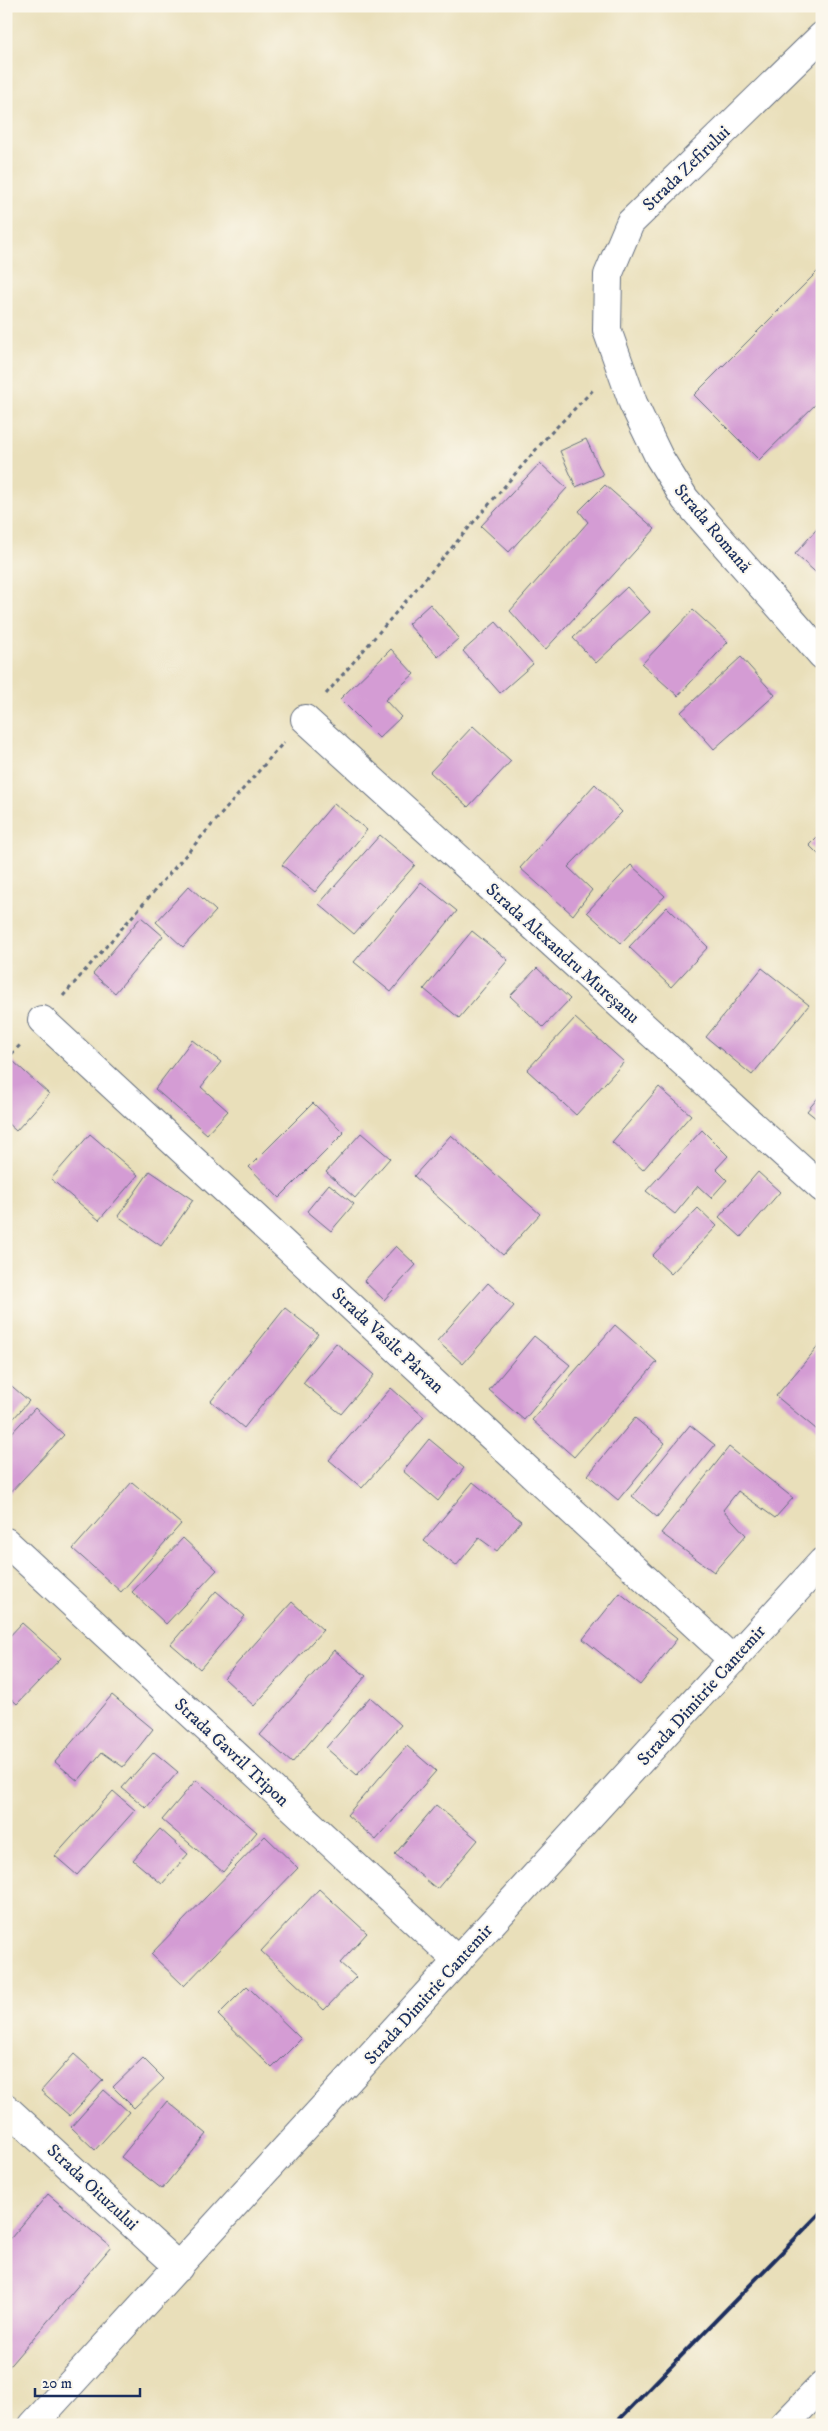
<svg xmlns="http://www.w3.org/2000/svg" width="828" height="2431" viewBox="0 0 828 2431" font-family="'IM FELL DW Pica',serif">
<style>
.building{fill:#d49cd4}
.lines{fill:none;stroke-linecap:round;stroke-linejoin:round}
.street-casing{stroke:#636d7e;stroke-width:30}
.secondary-casing{stroke:#636d7e;stroke-width:30}
.path{stroke:#636d7e;stroke-width:3;stroke-dasharray:4 4;stroke-linecap:butt}
.street{stroke:#fff;stroke-width:28}
.secondary{stroke:#fff;stroke-width:28}
.rail{stroke:#1b2f5e;stroke-width:4}
.labels{text-anchor:middle;stroke-width:4;stroke-linejoin:round;paint-order:stroke}
.street-label{font-size:18px;fill:#1b2f5e;stroke:#fbf7ec}
</style>
<rect width="100%" height="100%" fill="#fbf7ec"/>
<filter id="ink" filterUnits="userSpaceOnUse"><feTurbulence type="fractalNoise" baseFrequency=".02" numOctaves="2"/><feDisplacementMap in="SourceGraphic" scale="10" xChannelSelector="R" yChannelSelector="G"/><feConvolveMatrix kernelMatrix="1 2 1 2 8 2 1 2 1" color-interpolation-filters="sRGB"/></filter>
<filter id="wash" filterUnits="userSpaceOnUse"><feTurbulence type="fractalNoise" baseFrequency=".0096" numOctaves="4" result="noise"/><feDisplacementMap in="SourceGraphic" scale="20" xChannelSelector="R" yChannelSelector="G"/><feGaussianBlur stdDeviation="1.12" result="paint"/><feColorMatrix in="noise" values="0 0 0 0 0 0 0 0 0 0 0 0 0 0 0 0 0 1.4 0 .05"/><feComposite in="paint" operator="in"/></filter>
<g filter="url(#wash)">
<rect width="100%" height="100%" fill="#e9dfba"/>
<g id="blocks">
<path class="building" d="M822 267V398L759 460 694 395Z
M586 439 603 475 576 487 560 451Z
M540 463 567 488 509 552 481 526Z
M605 485 655 529 545 650 510 611 588 522 579 511Z
M822 523V578L795 554Z
M627 587 650 612 596 663 573 638Z
M430 604 459 638 438 657 408 624Z
M693 610 728 642 678 696 642 664Z
M496 622 533 664 500 693 463 651Z
M391 649 414 674 385 700 401 717 379 738 340 699Z
M741 657 775 695 714 749 681 712Z
M473 726 511 761 468 807 430 772Z
M595 784 622 812 568 867 592 890 573 915 520 868Z
M334 803 367 830 315 892 282 865Z
M822 832V858L809 845Z
M380 835 415 865 354 934 319 904Z
M631 865 665 896 621 943 587 912Z
M421 882 457 911 391 992 354 962Z
M189 886 216 911 183 947 156 922Z
M667 907 708 947 671 987 629 947Z
M141 917 163 936 115 993 93 974Z
M472 931 508 960 459 1018 424 989Z
M537 968 570 999 543 1027 510 996Z
M762 968 809 1005 752 1075 706 1037Z
M575 1018 624 1062 576 1115 527 1070Z
M192 1040 221 1062 201 1087 228 1111 207 1134 155 1089Z
M13 1061 49 1094 16 1131 6 1122V1068Z
M659 1087 691 1115 643 1170 612 1142Z
M822 1093V1123L807 1111Z
M313 1103 344 1133 279 1198 249 1167Z
M702 1130 728 1156 716 1169 727 1180 711 1198 698 1186 675 1214 646 1191Z
M361 1133 390 1158 355 1198 326 1172Z
M90 1134 138 1175 99 1220 51 1179Z
M451 1135 540 1214 503 1255 414 1176Z
M150 1171 193 1200 161 1246 118 1216Z
M758 1172 780 1192 741 1237 719 1217Z
M329 1184 354 1204 331 1231 307 1211Z
M698 1208 717 1226 671 1274 652 1256Z
M396 1246 416 1265 384 1300 364 1281Z
M488 1283 514 1306 463 1364 437 1341Z
M285 1308 318 1334 244 1428 211 1401Z
M615 1325 657 1362 574 1457 532 1420Z
M534 1336 570 1365 524 1420 489 1390Z
M822 1342V1434L776 1396Z
M336 1343 374 1375 341 1414 303 1383Z
M6 1381 29 1401 6 1427Z
M391 1388 424 1417 362 1488 329 1460Z
M35 1408 64 1435 10 1493 6 1490V1439Z
M635 1418 665 1443 618 1500 588 1475Z
M690 1425 715 1445 657 1517 632 1496Z
M429 1439 464 1468 438 1501 403 1471Z
M729 1447 793 1498 775 1518 738 1491 723 1510 746 1535 714 1572 661 1533Z
M132 1482 181 1524 121 1592 73 1549Z
M473 1482 521 1521 497 1551 479 1538 456 1566 424 1541Z
M183 1538 217 1570 166 1624 132 1592Z
M216 1591 245 1616 200 1669 171 1644Z
M620 1593 677 1639 640 1685 583 1639Z
M292 1602 323 1630 254 1706 224 1678Z
M22 1623 61 1658 17 1704 6 1694V1640Z
M334 1650 366 1676 292 1763 260 1735Z
M112 1695 153 1729 123 1767 102 1752 78 1781 55 1762Z
M370 1697 401 1725 357 1775 326 1748Z
M407 1746 436 1771 376 1840 347 1815Z
M154 1752 178 1772 146 1808 122 1788Z
M196 1780 257 1832 223 1872 162 1820Z
M113 1791 135 1810 77 1875 55 1856Z
M436 1805 478 1840 437 1889 395 1854Z
M160 1829 188 1854 162 1884 133 1860Z
M265 1836 298 1868 184 1986 151 1954Z
M319 1889 367 1933 340 1963 356 1977 324 2010 261 1951Z
M247 1986 301 2039 272 2068 218 2015Z
M74 2054 103 2080 70 2116 41 2091Z
M143 2058 164 2079 134 2108 113 2087Z
M104 2090 129 2112 95 2150 71 2127Z
M167 2101 207 2134 162 2189 121 2157Z
M48 2194 111 2247 6 2370V2244Z"/>
</g>
</g>
<g filter="url(#ink)">
<use href="#blocks" fill-opacity="0" stroke="#636d7e" stroke-width="1"/>
<g class="lines">
<g class="street-casing">
<path id="street" d="M822 36 630 223 608 275 607 330 633 403 659 457 685 499 822 655
M305 719 822 1188
M42 1020 733 1660
M6 1542 458 1961
M6 2108 179 2267"/>
</g>
<g class="secondary-casing">
<path id="secondary" d="M33 2425 822 1562
M784 2425 822 2386"/>
</g>
<path class="path" d="M326 694 546 438 594 389
M63 996 284 742
M6 1060 21 1044"/>
<use href="#street" class="street"/>
<use href="#secondary" class="secondary"/>
<path class="rail" d="M614 2425 822 2211"/>
</g>
</g>
<g class="labels">
<g class="street-label">
<text transform="translate(686 168) rotate(-44)" y="6">Strada Zefirului</text>
<text transform="translate(713 528) rotate(50)" y="6">Strada Romană</text>
<text transform="translate(563 953) rotate(42)" y="6">Strada Alexandru Mureșanu</text>
<text transform="translate(388 1340) rotate(43)" y="6">Strada Vasile Pârvan</text>
<text transform="translate(701 1695) rotate(-48)" y="6">Strada Dimitrie Cantemir</text>
<text transform="translate(232 1752) rotate(43)" y="6">Strada Gavril Tripon</text>
<text transform="translate(428 1994) rotate(-48)" y="6">Strada Dimitrie Cantemir</text>
<text transform="translate(93 2187) rotate(43)" y="6">Strada Oituzului</text>
</g>
</g>
<rect width="828" height="2431" fill="none" stroke="#fbf7ec" stroke-width="25"/>
<path d="M35 2388v8h105v-8" fill="none" stroke="#1b2f5e" stroke-width="2.5"/>
<text x="42" y="2388" font-size="15" fill="#1b2f5e" stroke="#fbf7ec" stroke-width="4" paint-order="stroke">20 m</text>
</svg>
